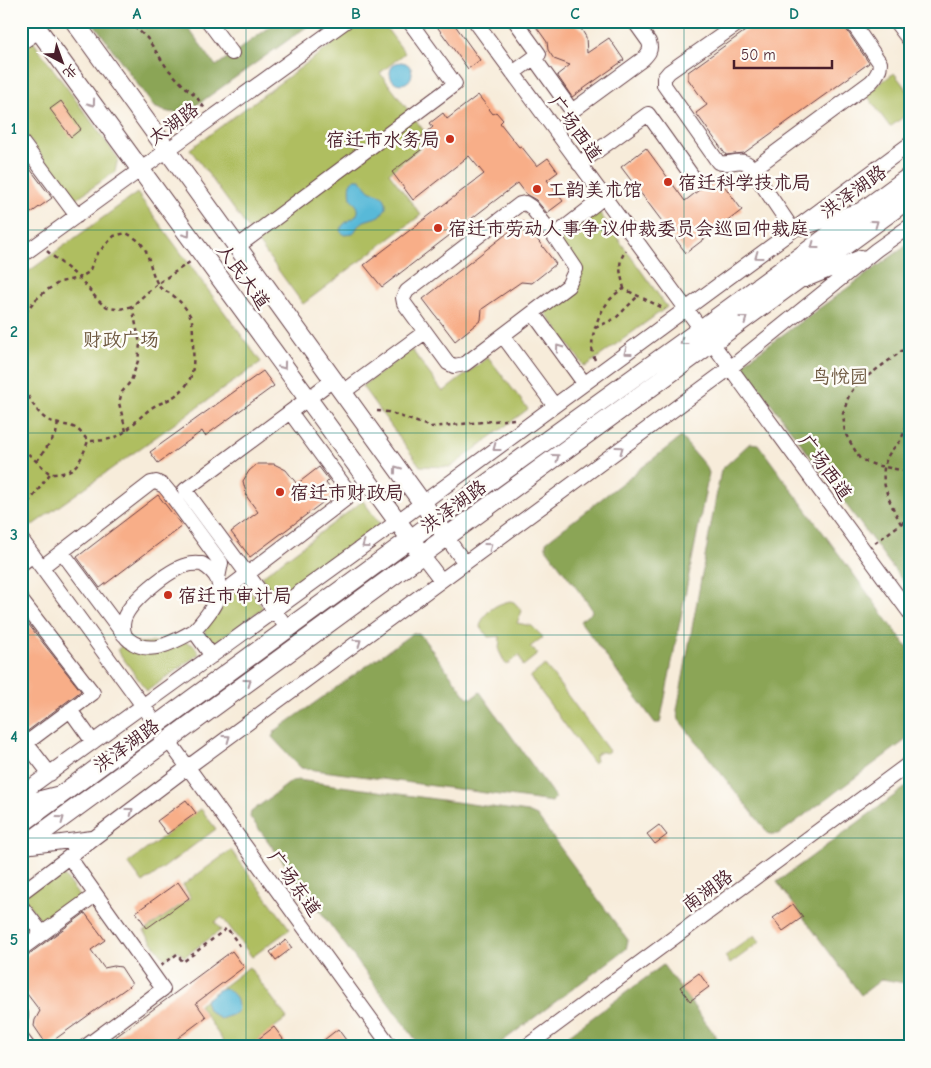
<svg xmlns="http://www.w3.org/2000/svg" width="931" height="1068" viewBox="0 0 931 1068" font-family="'Comic Neue','LXGW WenKai TC',sans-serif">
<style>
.green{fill:#afbe61;stroke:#7c6e46}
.forest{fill:#8ba557;stroke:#6a6241}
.water{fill:#59b9d8;stroke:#526c82}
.building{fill:#f8ae88}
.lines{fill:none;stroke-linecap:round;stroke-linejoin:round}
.minor-casing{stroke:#643e45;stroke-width:16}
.major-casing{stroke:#643e45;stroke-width:20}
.path{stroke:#643e45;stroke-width:2.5;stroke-dasharray:4 4;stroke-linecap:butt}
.minor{stroke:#fff;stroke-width:14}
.major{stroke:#fff;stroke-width:18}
.oneway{stroke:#ae9aa0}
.grid{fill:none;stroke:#0f766e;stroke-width:1;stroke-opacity:0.55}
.poi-dot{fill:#c8321e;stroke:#fdfcf7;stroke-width:2}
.labels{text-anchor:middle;stroke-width:5;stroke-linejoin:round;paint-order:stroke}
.street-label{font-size:19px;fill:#4a1f2b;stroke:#fdfcf7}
.poi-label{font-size:19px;fill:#4a1f2b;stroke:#fdfcf7;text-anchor:start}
.park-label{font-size:19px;fill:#6d573e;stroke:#fdfcf7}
.neatline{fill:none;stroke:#0f766e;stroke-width:2}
.grid-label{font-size:16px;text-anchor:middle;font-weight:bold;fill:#0f766e}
</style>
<rect width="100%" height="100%" fill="#fdfcf7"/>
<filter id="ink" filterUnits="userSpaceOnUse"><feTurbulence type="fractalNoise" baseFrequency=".02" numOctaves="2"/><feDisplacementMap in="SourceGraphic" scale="10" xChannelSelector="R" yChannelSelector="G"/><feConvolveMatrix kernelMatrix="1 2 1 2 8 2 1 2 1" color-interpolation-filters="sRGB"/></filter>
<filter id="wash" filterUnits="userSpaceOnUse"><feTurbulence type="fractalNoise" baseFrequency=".0096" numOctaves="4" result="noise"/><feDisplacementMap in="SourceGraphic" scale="20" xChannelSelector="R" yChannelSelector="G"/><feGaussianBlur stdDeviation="1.12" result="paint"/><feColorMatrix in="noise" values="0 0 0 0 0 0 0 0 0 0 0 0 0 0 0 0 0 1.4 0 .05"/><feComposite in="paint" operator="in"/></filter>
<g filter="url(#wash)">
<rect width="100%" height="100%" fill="#f7ecda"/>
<path class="green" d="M364 21H381L405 53 380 73 424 131 417 137 423 145 389 173 421 215 303 304 190 149Z
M21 25 118 158 115 172 74 200 21 128Z
M894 73 910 94V112L890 127 866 94Z
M137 193 261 362 27 529 21 521V277Z
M596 208 667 307 585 367 544 311 577 278 558 237Z
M412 350 443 392 488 357 528 409 451 467 420 466 362 386Z
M363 501 380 524 277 598 261 577Z
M244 583 263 608 213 644 205 634V627L225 597Z
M510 601 514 602 522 611 517 623 532 626 543 637 530 647 538 654 523 666 519 655 506 665 499 651 500 636 488 637 480 626C484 612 495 604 510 601Z
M182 641 194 645 199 654 147 691 117 650 125 643Z
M545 665 609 751 606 753C601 751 599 752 595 756L596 761 593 763 530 677Z
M201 809 216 829 143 883 128 863Z
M231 850 290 929 252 957 222 917 215 922 221 930 184 957 178 950 165 959 144 931 191 898 183 885Z
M59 869 79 896V901L49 925 43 923 22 896Z
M755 935 760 942 730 964 725 956Z
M249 967 287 1018 248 1047H217L223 1041 199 1005Z"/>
<path class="forest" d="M92 21H183L216 66 278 21H315L191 109C177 115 168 113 154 107Z
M910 243V591L742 364Z
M681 437 707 468 709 473 660 723H655L580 621 592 612 590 606 546 548V542Z
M750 443 758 444 910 651V737L779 834H769L679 720 677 710 721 470Z
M413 633 420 634 467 697 472 698 480 692 555 797 552 802 301 768 272 737 275 731Z
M298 780 528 812 537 816 628 940 626 949 495 1047H421L250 817 251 812 292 781Z
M910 784V984L882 979 861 995 777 882Z
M663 965 724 1047H553Z"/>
<path class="water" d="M390 73a11 11 0 1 1 22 0a11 11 0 1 1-22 0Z
M355 179H360L371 191 383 196 386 202V208L380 216 364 221 358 226 353 234 344 235 340 231C344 218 355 222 358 212 359 205 353 203 351 198 350 193 350 186 351 182Z
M220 989C233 988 240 1000 237 1012L232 1015 220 1019 208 1010 205 1000Z"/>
<g id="blocks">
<path class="building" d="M433 21H452L480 60 468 69Z
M532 21H568L580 27 586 37 587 53 609 38 624 60 572 97 557 75 570 65 554 59 548 50 547 42Z
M759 21H842L844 26 869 63 744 153 726 155 696 113 707 105 688 79V72Z
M478 95 493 114 496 112 503 120 500 123 519 147 521 146 537 166 548 158 558 172 547 180 563 201 547 213 536 200 527 195 518 183 382 287 364 265 484 174 469 156 413 200 392 172 426 146 420 138 433 127 430 123 443 113 447 119Z
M61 101 81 129 71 137 50 109Z
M646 148 685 201 717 176 742 210 686 253 621 167Z
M21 157 52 198 21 220Z
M523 221 556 264 532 283 521 282 482 309 481 320 455 341 423 299Z
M263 371 274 386 205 436 202 431 158 463 150 452Z
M257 464H274L286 470 297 484 319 467 329 480 326 483 334 494 250 557 231 532 258 512 247 497 243 481 249 471Z
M158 495 182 526 100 588 77 557Z
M21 615 81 691 21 736Z
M186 800 196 813 167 834 157 821Z
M659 825 667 835 655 844 647 834Z
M178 882 189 898 147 928 136 912Z
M793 904 803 917 783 931 773 918Z
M85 913 105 940 91 950 104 968 114 966 121 967 132 984 47 1045 34 1026 35 1020 40 1011 21 986V960Z
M286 940 292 948 276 960 270 952Z
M232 951 244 967 196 1003 206 1017 166 1047H102Z
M699 973 709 987 690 1001 680 987Z
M274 1027 289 1047H248Z
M338 1029 351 1047H315Z"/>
</g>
</g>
<g filter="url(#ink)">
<use href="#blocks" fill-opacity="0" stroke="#643e45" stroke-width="1"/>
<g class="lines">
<g class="minor-casing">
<path id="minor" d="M208 21 232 53
M475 21 701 329
M742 21 669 72 664 78V85L718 162C728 167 739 157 748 164L793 230
M895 21 910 41
M21 43 39 31
M534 58 572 111 643 59C648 54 652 50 649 42L634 21
M513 73 539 54 515 21
M21 141 77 216
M579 164 648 114 695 180
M752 170 871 82C877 76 880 71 880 63L851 21
M801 228 857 211
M554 236 531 207 525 203 520 204 407 291 403 298 404 303 448 363 454 366 465 364 568 286 576 269 554 236 604 197
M237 247 455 84 409 21
M21 256 346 21
M805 280 861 257
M533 313 584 383
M503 336 554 405
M712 343 910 613
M342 393 425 332
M446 537 465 563
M21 539 157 725
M62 552 124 635
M422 555 441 580
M21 564 33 555
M42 567 151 483 156 482 164 486 169 492 221 563 218 578
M217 597 351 495 290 412
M21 600 93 693 21 747
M288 629 185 490 333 380
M194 631C174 642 150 657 129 640 123 636 122 627 124 619 130 601 168 570 187 565 192 563 197 564 202 564 236 584 212 610 194 631L212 656
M70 710 93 742
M168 740 391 1047
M26 743 50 774
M21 794 398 521 910 144
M21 803 60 793
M24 847 92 838
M69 857 163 989 85 1047
M21 893 188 767 730 368 876 250 910 226
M21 906 42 933
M21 949 95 895
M21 1014V1016
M21 1038 28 1047
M526 1047 910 763"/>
</g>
<g class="major-casing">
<path id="major" d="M32 21 417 548
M74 21 442 530
M21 824 435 521 701 329 910 176
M21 848 910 198"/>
</g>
<path class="path" d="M128 21 147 38 167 68 183 85 195 95 205 109
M47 251C57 260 68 268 78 277 97 295 101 317 132 306
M624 289C621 273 616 264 626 250
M21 319 34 301 47 290 60 282 79 278 89 272 96 255 114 236 126 233C153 246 145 259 157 283 160 290 165 290 171 294 179 299 190 312 192 321 193 328 193 336 193 344 194 367 195 383 173 397 166 402 156 404 150 409 124 430 125 441 88 441 80 463 76 474 50 474L21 447
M595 328 616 318 639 295
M910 345 858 383 849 395 843 414 845 433 860 459 875 465 910 472
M905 348 910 354
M595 360C585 339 603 297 624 289L665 309
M21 382C26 393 37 415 48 420 68 430 71 418 88 441
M377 411 388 412 431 427 514 419
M126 431 119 403 122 392 131 381 138 361 140 344 132 306 157 284 190 262
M37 461 56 434 58 423
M21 507C35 499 40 485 50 474
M901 524C891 504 876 479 888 456 891 450 896 446 900 441 904 434 906 426 910 419
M875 543 910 517
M21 774 30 767
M161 966 177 954 183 962 227 928 240 946"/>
<use href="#minor" class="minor"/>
<use href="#major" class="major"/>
</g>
<defs><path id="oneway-chevron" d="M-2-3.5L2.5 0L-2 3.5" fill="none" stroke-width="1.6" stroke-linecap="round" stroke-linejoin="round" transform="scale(1.25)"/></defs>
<g class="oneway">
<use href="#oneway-chevron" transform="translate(92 103) rotate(54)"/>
<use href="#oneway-chevron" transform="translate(875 223) rotate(-36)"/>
<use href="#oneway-chevron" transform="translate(187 234) rotate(54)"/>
<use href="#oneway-chevron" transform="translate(814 246) rotate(144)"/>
<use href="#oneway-chevron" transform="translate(758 256) rotate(144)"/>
<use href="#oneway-chevron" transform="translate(744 319) rotate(-36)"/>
<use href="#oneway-chevron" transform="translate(683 342) rotate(144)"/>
<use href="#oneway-chevron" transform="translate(559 348) rotate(-126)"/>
<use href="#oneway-chevron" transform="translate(627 352) rotate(144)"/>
<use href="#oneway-chevron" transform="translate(283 366) rotate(54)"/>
<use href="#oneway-chevron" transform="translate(496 448) rotate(143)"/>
<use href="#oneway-chevron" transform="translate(620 449) rotate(-36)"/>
<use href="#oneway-chevron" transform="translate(556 457) rotate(-36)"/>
<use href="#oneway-chevron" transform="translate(397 469) rotate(-126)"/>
<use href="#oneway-chevron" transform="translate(365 545) rotate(144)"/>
<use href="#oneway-chevron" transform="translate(489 546) rotate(-36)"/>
<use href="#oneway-chevron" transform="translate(358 642) rotate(-36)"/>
<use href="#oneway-chevron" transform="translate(248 682) rotate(-36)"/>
<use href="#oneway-chevron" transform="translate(227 738) rotate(-36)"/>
<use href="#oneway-chevron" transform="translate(130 811) rotate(-37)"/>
<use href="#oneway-chevron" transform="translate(61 819) rotate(-36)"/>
</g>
</g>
<path class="grid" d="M246 21V1047M466 21V1047M684 21V1047M21 230H910M21 433H910M21 635H910M21 838H910"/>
<g class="poi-dot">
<circle cx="450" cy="139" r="5"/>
<circle cx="668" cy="182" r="5"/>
<circle cx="537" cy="189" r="5"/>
<circle cx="438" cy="228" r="5"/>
<circle cx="280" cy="492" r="5"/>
<circle cx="168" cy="595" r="5"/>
</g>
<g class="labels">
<g class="street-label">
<text transform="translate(173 123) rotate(-36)" y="7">太湖路</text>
<text transform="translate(576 128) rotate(54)" y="7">广场西道</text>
<text transform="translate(853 191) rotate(-36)" y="7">洪泽湖路</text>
<text transform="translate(244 276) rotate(54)" y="7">人民大道</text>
<text transform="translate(826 467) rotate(54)" y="7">广场西道</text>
<text transform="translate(453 506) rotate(-36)" y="7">洪泽湖路</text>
<text transform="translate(126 745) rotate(-36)" y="7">洪泽湖路</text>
<text transform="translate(295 883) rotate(54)" y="7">广场东道</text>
<text transform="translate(707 890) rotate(-36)" y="7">南湖路</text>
</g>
<g class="poi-label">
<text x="440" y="146" text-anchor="end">宿迁市水务局</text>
<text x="678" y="189">宿迁科学技术局</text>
<text x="547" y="196">工韵美术馆</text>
<text x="448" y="235">宿迁市劳动人事争议仲裁委员会巡回仲裁庭</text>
<text x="290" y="499">宿迁市财政局</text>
<text x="178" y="602">宿迁市审计局</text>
</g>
<g class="park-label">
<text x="121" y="346">财政广场</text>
<text x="840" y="383">鸟悦园</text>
</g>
</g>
<rect width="931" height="1068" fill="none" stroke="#fdfcf7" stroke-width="55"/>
<g transform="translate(62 62) rotate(139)" stroke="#fdfcf7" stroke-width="4" paint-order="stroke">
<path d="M0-4L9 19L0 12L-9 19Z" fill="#4a1f2b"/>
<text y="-8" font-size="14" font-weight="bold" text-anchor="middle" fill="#4a1f2b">北</text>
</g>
<path d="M734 60v8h98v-8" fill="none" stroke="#4a1f2b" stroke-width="2.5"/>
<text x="741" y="60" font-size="15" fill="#4a1f2b" stroke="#fdfcf7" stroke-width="4" paint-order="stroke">50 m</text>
<rect x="28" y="28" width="876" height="1012" class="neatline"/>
<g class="grid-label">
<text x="137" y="19">A</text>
<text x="356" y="19">B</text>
<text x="575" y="19">C</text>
<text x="794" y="19">D</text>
<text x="14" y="134">1</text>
<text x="14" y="337">2</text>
<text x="14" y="540">3</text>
<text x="14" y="742">4</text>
<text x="14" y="945">5</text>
</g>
</svg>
